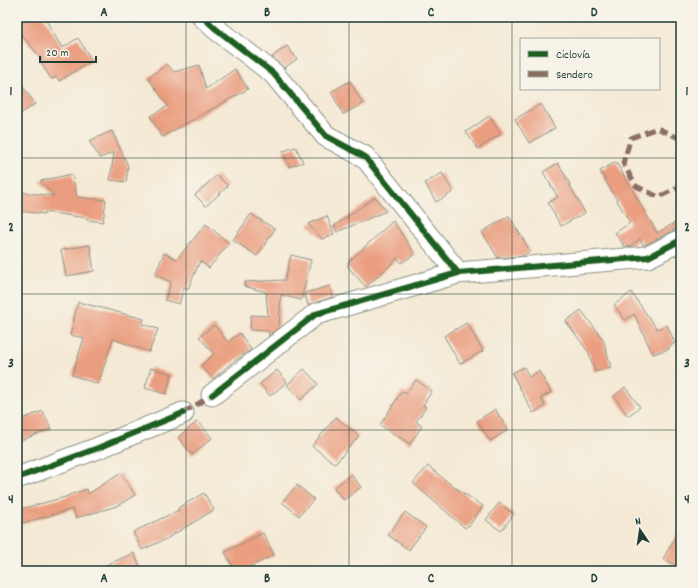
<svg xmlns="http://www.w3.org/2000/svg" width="698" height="588" viewBox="0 0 698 588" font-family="Dekko,sans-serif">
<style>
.building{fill:#ea9d7f}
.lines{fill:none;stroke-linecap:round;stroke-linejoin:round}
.street-casing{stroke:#8a9384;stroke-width:23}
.street{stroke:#fff;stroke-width:21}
.quiet{stroke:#8d6e63;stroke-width:5;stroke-dasharray:10 5;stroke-linecap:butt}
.cycleway-casing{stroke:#f7f3e8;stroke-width:8}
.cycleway{stroke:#1b5e20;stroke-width:6}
.grid{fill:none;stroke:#1f3d34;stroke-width:1;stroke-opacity:0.55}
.neatline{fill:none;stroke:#1f3d34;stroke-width:1.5}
.grid-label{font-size:13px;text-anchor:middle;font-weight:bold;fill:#1f3d34}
</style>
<rect width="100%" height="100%" fill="#f7f3e8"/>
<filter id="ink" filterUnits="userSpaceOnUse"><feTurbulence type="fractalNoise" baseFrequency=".025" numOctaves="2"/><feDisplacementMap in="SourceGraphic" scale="8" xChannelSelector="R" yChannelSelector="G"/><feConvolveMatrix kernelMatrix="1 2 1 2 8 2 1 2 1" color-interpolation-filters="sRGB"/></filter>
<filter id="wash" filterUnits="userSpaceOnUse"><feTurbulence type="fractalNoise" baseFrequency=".012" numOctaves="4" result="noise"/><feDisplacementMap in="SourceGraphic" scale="16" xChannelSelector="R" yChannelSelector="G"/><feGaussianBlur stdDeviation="0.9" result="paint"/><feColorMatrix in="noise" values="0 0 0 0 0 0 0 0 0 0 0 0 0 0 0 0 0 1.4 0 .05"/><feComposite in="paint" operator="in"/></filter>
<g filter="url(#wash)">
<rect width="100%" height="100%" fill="#f4e9d4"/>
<g id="blocks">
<path class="building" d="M17 17H44L62 48 78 38 92 61 59 81 57 77 51 79 40 61 42 59 17 30Z
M287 46 297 59 284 68 272 57Z
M167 64 174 72 199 65 206 89 235 69 248 89 162 137 150 116 168 106 148 78Z
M17 78 35 104 17 116Z
M350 81 363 104 343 114 331 92Z
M541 104 555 128 529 143 515 119Z
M489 116 501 134 478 149 466 132Z
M112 131 128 166 126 182 110 180 114 152 100 158 89 141Z
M296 147 303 162 289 167 283 151Z
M616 162 657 233 681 219V228L676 229 645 245H643L640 239 629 247H625L615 233 630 223 600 171Z
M558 163 570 184H569L585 213 561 226 548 203 558 197 543 172Z
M442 173 453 192 436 202 425 183Z
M72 174 77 197 106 200 103 222 87 220V218L45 212V214L17 211 18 192 54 196 40 181Z
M217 175 228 186 206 206 195 195Z
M375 197 386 211 337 232 334 226Z
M251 214 275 229 257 256 233 240Z
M327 216 334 234 322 239 308 224Z
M509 216 530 251 523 256 498 258 482 232Z
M393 221 415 254 401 263 398 258 366 287 348 267V262Z
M206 224 229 243 209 268 200 261 188 289 184 287 179 304 165 300 171 282 155 275 164 253 177 259Z
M90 245 94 271 66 276 61 250Z
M291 255 311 260 301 300 281 295 279 327 269 336 268 331 250 330 251 315 268 316 266 292 244 286 245 282 285 280Z
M330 286 333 297 308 305 305 293Z
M631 292 657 329 667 325 675 343 668 347 669 349 653 354 634 314 625 320 614 305Z
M78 302 144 319 142 324 158 329 149 352 113 339 98 384 72 375 84 338 70 335Z
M581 310 603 339 611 367 595 372 589 353 566 321Z
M467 323 483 351 460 364 444 336Z
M214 325 228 342 240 333 251 350 230 364 213 379 201 366 214 354 199 337Z
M524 367 529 377 539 371 551 392 541 398 545 406 533 413 512 373Z
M151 368 172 374 166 394 145 388Z
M304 369 318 384 301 400 287 385Z
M277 370 287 382 270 396 260 384Z
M416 380 432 391 423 405 426 407 416 422 422 426 410 444 380 425 402 391 406 394Z
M625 387 640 407 628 416 614 396Z
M495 409 508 430 490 441 477 421Z
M43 411 51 429 17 442V421Z
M336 417 359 436 335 464 312 446Z
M198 421 212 438 192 455 178 437Z
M428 466 456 489V488L483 506 469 526 468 525 465 528 413 483Z
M121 473 135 495 117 506 76 518 73 509 20 524 17 510 69 496V495L87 489 88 494Z
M351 474 361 487 344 500 334 488Z
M297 485 314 499 299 516 282 502Z
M204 493 214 510 166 539 142 550 133 532 179 510 178 508Z
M499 503 514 514 501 531 486 520Z
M405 512 426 527 409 550 388 535Z
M681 527V568L663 559Z
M263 533 274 555 241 571H235L225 552Z
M134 553 142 571H92Z"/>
</g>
</g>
<g filter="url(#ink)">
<use href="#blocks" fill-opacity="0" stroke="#8a9384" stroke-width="1"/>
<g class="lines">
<g class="street-casing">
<path id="street" d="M203 17 216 29 273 73 326 136 365 157 458 273
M212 395 316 314 458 273 648 257 681 240
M17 478 98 448 183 413"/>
</g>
<use href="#street" class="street"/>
<path class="quiet" d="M681 139 657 128 631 138 623 163 636 186 659 197 681 186
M183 413 212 395"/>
<g class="cycleway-casing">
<path id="cycleway" d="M203 17 216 29 273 73 326 136 365 157 458 273
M212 395 316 314 458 273 648 257 681 240
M17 478 98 448 183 413"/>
</g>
<use href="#cycleway" class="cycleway"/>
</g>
</g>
<path class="grid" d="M186 17V571M349 17V571M512 17V571M17 158H681M17 294H681M17 430H681"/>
<rect width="698" height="588" fill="none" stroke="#f7f3e8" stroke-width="44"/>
<rect x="520" y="38" width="140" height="52" fill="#f7f3e8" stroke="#a1aaa0"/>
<rect x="528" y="51" width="20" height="6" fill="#1b5e20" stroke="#a1aaa0"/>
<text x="556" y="58" font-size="12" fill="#1f3d34">Ciclovía</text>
<rect x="528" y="71" width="20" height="6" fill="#8d6e63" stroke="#a1aaa0"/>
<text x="556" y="78" font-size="12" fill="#1f3d34">Sendero</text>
<g transform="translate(640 530) rotate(347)" stroke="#f7f3e8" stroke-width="3" paint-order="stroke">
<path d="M0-3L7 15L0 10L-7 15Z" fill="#1f3d34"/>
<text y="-6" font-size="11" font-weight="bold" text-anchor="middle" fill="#1f3d34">N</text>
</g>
<path d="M40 56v6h56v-6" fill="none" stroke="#1f3d34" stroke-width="2"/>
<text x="46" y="56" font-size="12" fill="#1f3d34" stroke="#f7f3e8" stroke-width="3" paint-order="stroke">20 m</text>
<rect x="22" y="22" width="654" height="544" class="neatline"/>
<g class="grid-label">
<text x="104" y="16">A</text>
<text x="267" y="16">B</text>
<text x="431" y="16">C</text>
<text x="594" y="16">D</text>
<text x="11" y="95">1</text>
<text x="687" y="95">1</text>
<text x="11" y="231">2</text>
<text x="687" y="231">2</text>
<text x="11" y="367">3</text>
<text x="687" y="367">3</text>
<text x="11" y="503">4</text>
<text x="687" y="503">4</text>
<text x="104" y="582">A</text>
<text x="267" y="582">B</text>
<text x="431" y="582">C</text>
<text x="594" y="582">D</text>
</g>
</svg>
